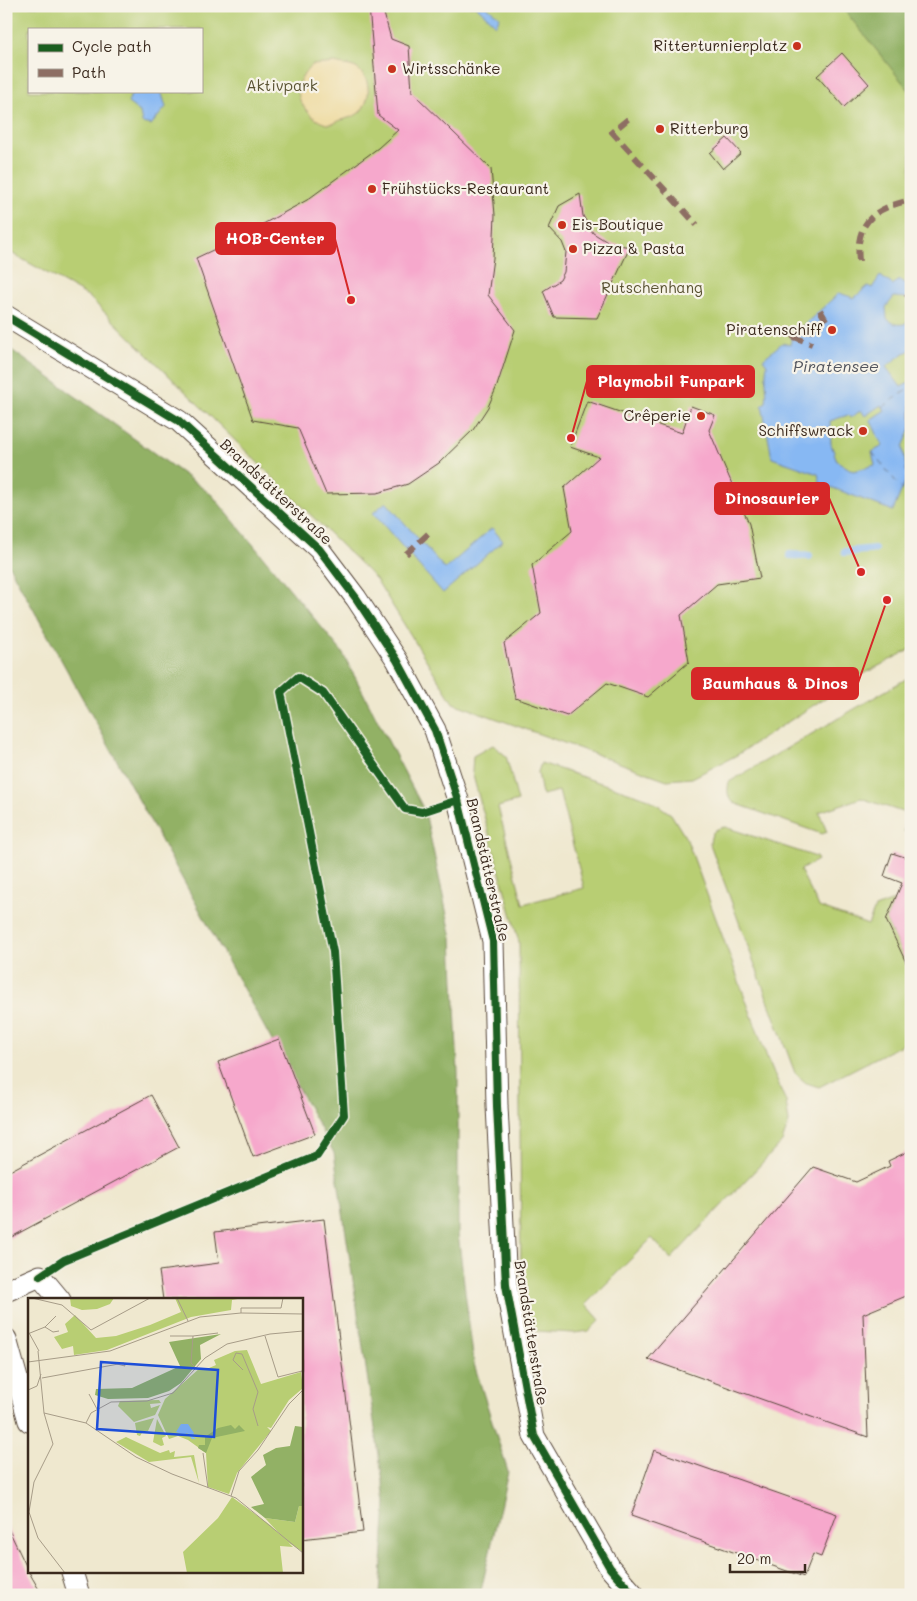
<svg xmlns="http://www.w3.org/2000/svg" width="917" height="1601" viewBox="0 0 917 1601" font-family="Mali,sans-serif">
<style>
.green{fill:#b8ce73;stroke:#7a7c48;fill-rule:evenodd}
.forest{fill:#92b165;stroke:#666e42}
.sand{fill:#eeda9e;stroke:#94825e}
.water{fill:#87b8f3;stroke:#617188;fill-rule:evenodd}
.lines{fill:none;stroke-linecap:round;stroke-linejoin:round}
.stream{stroke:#87b8f3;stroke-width:8}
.ferry{stroke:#52555e;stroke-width:1;stroke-dasharray:6 5;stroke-linecap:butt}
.building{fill:#f6a8cc}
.street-casing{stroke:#564639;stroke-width:23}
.street{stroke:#fff;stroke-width:21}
.quiet{stroke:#8d6e63;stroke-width:6;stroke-dasharray:12 6;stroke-linecap:butt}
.cycleway-casing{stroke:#f7f3e8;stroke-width:11}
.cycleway{stroke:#1b5e20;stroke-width:8}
.poi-dot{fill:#c8321e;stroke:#f7f3e8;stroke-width:2}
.labels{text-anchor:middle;stroke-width:4.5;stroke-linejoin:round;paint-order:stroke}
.poi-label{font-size:15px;fill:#3b2a1e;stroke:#f7f3e8;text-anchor:start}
.park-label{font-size:15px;fill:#5a5333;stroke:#f7f3e8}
.street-label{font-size:15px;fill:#3b2a1e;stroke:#f7f3e8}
.water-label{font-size:16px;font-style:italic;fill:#52555e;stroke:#f7f3e8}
.inset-road{fill:none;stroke:#a79c88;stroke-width:1}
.view{fill:#1d4ed8;fill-opacity:0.15;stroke:#1d4ed8;stroke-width:2.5}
.inset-edge{fill:none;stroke:#3b2a1e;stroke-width:2.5}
.leader{fill:none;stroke:#d62828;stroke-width:2}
.callout-dot{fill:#d62828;stroke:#f7f3e8;stroke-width:2}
.callout{fill:#d62828;stroke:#d62828;stroke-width:2}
.callout-label{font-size:16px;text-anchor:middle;font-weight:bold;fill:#fff}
</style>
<rect width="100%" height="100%" fill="#f7f3e8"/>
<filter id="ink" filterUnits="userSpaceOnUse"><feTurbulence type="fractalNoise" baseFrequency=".02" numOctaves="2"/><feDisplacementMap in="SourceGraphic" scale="10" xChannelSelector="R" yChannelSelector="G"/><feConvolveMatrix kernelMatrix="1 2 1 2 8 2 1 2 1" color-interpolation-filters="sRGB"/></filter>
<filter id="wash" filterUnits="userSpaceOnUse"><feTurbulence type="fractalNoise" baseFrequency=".0096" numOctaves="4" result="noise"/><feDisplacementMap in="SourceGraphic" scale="20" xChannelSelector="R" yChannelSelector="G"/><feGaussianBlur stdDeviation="1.12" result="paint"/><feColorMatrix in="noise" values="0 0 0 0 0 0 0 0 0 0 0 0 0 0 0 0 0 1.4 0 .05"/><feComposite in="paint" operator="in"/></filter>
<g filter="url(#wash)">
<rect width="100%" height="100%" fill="#efe8cf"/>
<path class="green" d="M6 6H911V649L854 679 737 755 692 778 667 780 453 703 376 579 88 296 6 250ZM29 29H201V91H29Z
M911 676V838L904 831 908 814 861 798 819 812 827 832 822 834 734 803C727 797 727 792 729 782Z
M493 745 506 756 518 801 498 807 523 904 584 888 559 791 542 795 538 772 541 763 649 799 671 814 687 840 768 1060 786 1102 789 1122 782 1142 671 1259 652 1238 586 1304 600 1320 589 1331 574 1333 535 1331 523 1316 521 1283 519 942 472 772 473 756Z
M725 827 816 857 818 860 800 870 819 907 868 925 875 908 894 901 886 920 911 973V1040L819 1087 806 1083 795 1073 710 844C711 833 713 829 725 827Z"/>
<path class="forest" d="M841 6H911V93L907 88Z
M6 346 212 495 342 652 425 812 452 938 458 1073V1234L474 1364 508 1472 480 1595H380L386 1502 334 1153 6 560Z"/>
<path class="sand" d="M335 63C341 65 348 65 354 67 372 75 372 101 359 113 354 117 348 118 341 120 338 121 334 124 331 124 319 125 306 112 301 102 294 89 302 74 312 65Z"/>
<path class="water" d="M476 6H486L500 17 496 25Z
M132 91H161L166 107 151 125 142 123 140 112 128 103Z
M880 276 893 285 899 279 911 287V304L906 298 894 297 886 307 887 319C895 325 902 327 911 320V350C904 352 892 362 886 367L901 387 909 383 911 385V428L903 447 907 477 893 511 820 483 818 474 772 458 762 405 766 402C768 389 764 378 767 365L763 359 782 343 790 345 792 336 839 293 854 298 868 286 872 288ZM881 405 885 410 870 420C876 429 877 437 883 446L872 452 875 465 853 471 837 461 831 444 830 421 848 415 851 418 861 410 865 416Z
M386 502 445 569 492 528 503 541 443 593 373 513Z"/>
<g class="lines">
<path class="stream" d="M845 552 874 549
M790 555 809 556"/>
<path class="ferry" d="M883 407 911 387
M872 452 902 489"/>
</g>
<g id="blocks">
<path class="building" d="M369 6H382L391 39 409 46 412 92 491 169 495 215 493 258 488 295 515 330 497 386 488 407 473 430 439 463 408 484 377 493 326 494 298 428 253 420 196 258 232 241 307 200 378 148 398 130 378 115Z
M842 53 869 84 844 107 817 76Z
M727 138 741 153 723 169 710 153Z
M580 194 583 216 593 233 609 243 630 247 597 318 554 317 543 291 560 280 564 272 566 252 562 242 549 228 559 206Z
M587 401 682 433 691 406 715 415 709 430 749 524 760 578 717 584 681 615 689 662 648 697 607 683 567 716 515 698 504 643 541 613 532 565 572 531 564 488 599 457 570 447Z
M892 853 911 859V973L886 920 902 883 884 876Z
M279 1039 315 1134 253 1157 218 1062Z
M151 1095 179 1147 6 1240V1173Z
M911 1150V1294L863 1314 868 1437 648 1359 813 1167 856 1182 890 1166 888 1161Z
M324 1219 363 1532 301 1539V1300H163L159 1271 219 1263 215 1232Z
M654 1450 837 1514 821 1557 813 1554 804 1577 631 1516Z
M6 1524 29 1572 42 1595H6Z"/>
</g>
</g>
<g filter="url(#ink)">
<use href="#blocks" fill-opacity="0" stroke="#564639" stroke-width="1"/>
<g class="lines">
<g class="street-casing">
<path id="street" d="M6 316 179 421 319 549 356 598 397 660 435 730 458 800 493 941 497 1106 506 1285 534 1436 610 1568 634 1595
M6 1291 40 1276 60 1300
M6 1339 29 1421
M72 1572 79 1595"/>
</g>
<use href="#street" class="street"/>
<path class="quiet" d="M628 119 612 132 697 225
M859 261C855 222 874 208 911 200
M906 298 911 294
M820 310 827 322
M806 323 817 337
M792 336 812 344
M406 554 429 533"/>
<g class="cycleway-casing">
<path id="cycleway" d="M6 316 179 421 319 549 356 598 397 660 435 730 458 800 493 941 497 1106 506 1285 534 1436 610 1568 634 1595
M40 1276 64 1260 317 1156 344 1115 333 952 281 692 298 677 323 693 405 809 422 812 458 800"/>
</g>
<use href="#cycleway" class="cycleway"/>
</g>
</g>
<g class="poi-dot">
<circle cx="797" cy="46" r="5"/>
<circle cx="392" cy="69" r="5"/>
<circle cx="660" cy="129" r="5"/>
<circle cx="372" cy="189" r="5"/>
<circle cx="562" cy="225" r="5"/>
<circle cx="573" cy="249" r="5"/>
<circle cx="832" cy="330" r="5"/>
<circle cx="701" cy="416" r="5"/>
<circle cx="863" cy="431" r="5"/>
</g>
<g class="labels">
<g class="poi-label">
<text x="787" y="51" text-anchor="end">Ritterturnierplatz</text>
<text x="402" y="74">Wirtsschänke</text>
<text x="670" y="134">Ritterburg</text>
<text x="382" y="194">Frühstücks-Restaurant</text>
<text x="572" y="230">Eis-Boutique</text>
<text x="583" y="254">Pizza &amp; Pasta</text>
<text x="822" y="335" text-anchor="end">Piratenschiff</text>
<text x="691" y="421" text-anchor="end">Crêperie</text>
<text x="853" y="436" text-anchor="end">Schiffswrack</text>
</g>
<g class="park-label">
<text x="282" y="91">Aktivpark</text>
<text x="652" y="293">Rutschenhang</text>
</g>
<g class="street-label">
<text transform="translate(276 492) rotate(43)" y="5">Brandstätterstraße</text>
<text transform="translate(488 870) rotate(77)" y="5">Brandstätterstraße</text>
<text transform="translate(531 1333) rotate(81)" y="5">Brandstätterstraße</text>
</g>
<g class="water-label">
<text x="836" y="372">Piratensee</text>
</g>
</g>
<g transform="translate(28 1298)">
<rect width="275" height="275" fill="#efe8cf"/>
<path d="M42 0H86L82 6 69 11 54 12 43 8ZM147 0H215L204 2 203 12 163 19 79 52 46 57 45 48 34 51 26 39 40 34 37 26 47 17 68 40 88 38 122 27 153 14ZM219 52 233 86 273 74 275 90 261 102 243 130 239 129 243 133 209 175 201 196 180 189 178 155 160 142 150 138 141 141 130 117 137 101 172 70H181L188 67 186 62 207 53ZM131 102 133 105 122 106 123 110 132 107 127 117 106 124 90 108 92 103ZM126 120 120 133H115L112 138 109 137 107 125ZM129 121 138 138 134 140 136 147 133 148 125 144ZM98 139 132 155 141 152 142 155 147 153 146 159 166 157 171 185 163 159 121 164 88 144ZM204 199 242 227 265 249 252 248 255 275H159L155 254 190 220ZM271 208H275V254L258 243 237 220 267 224Z" fill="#b8ce73"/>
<path d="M193 36 172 47 173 61 153 85 141 93 120 100 80 101 67 97 68 91 104 90 152 68 141 44ZM203 127 207 131 211 127 217 133 184 140 178 155 170 150 171 147H177V139L190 130ZM267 128 275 129V208H271L267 224 237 220 223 209 236 206 223 179 238 167 235 157 248 150 262 148Z" fill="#92b165"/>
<path d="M153 126H160L166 135 164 138 168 141H164L159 135 156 137 148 134Z" fill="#87b8f3"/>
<path class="inset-road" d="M4 0 34 7 63 32 122 0M149 0 160 23M213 15V10H253L255 0M17 29 28 18M17 29 25 34 31 33M0 33 11 53M2 35 17 29M142 38H165L163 65 168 70M165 38 190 35M237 38 250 79 274 73 275 78M10 53 16 115 25 146 6 184 1 214 10 240 37 275M0 64 82 53 172 19 213 15 275 16M215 72 205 62 208 55 214 56 230 94 225 111 230 128M14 80 96 65 97 68 89 66M0 92 9 88 13 76M61 96 69 111M16 115 58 125 108 159 144 176 208 200 275 255M58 125 63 115 83 104 119 103 145 95 177 60 199 46 242 36 275 33M175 155 180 190M203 198 211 173 230 152 261 106 275 92"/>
<path class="view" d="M73 64 190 72 186 139 69 131Z"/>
<rect width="275" height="275" class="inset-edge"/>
</g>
<path class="leader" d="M351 300L335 239M571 438L587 381M861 572L829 498M887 600L858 683"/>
<g class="callout-dot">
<circle cx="351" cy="300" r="5"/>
<circle cx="571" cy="438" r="5"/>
<circle cx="861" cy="572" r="5"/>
<circle cx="887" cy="600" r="5"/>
</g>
<g class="callout">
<rect x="216" y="223" width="119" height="31" rx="5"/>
<rect x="587" y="366" width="167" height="31" rx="5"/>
<rect x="715" y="483" width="114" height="31" rx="5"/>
<rect x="692" y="668" width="166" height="31" rx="5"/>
</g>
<g class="callout-label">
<text x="275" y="244">HOB-Center</text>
<text x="671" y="387">Playmobil Funpark</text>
<text x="772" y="504">Dinosaurier</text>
<text x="775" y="689">Baumhaus &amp; Dinos</text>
</g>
<rect width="917" height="1601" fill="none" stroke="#f7f3e8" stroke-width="25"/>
<rect x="28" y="28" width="175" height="65" fill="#f7f3e8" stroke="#aca397"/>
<rect x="38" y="44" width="25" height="8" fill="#1b5e20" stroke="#aca397"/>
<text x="72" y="52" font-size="15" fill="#3b2a1e">Cycle path</text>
<rect x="38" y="69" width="25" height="8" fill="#8d6e63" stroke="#aca397"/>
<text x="72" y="78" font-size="15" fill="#3b2a1e">Path</text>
<path d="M730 1564v8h75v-8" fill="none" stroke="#3b2a1e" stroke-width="2.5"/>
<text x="737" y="1564" font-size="15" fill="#3b2a1e" stroke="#f7f3e8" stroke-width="4" paint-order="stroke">20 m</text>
</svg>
